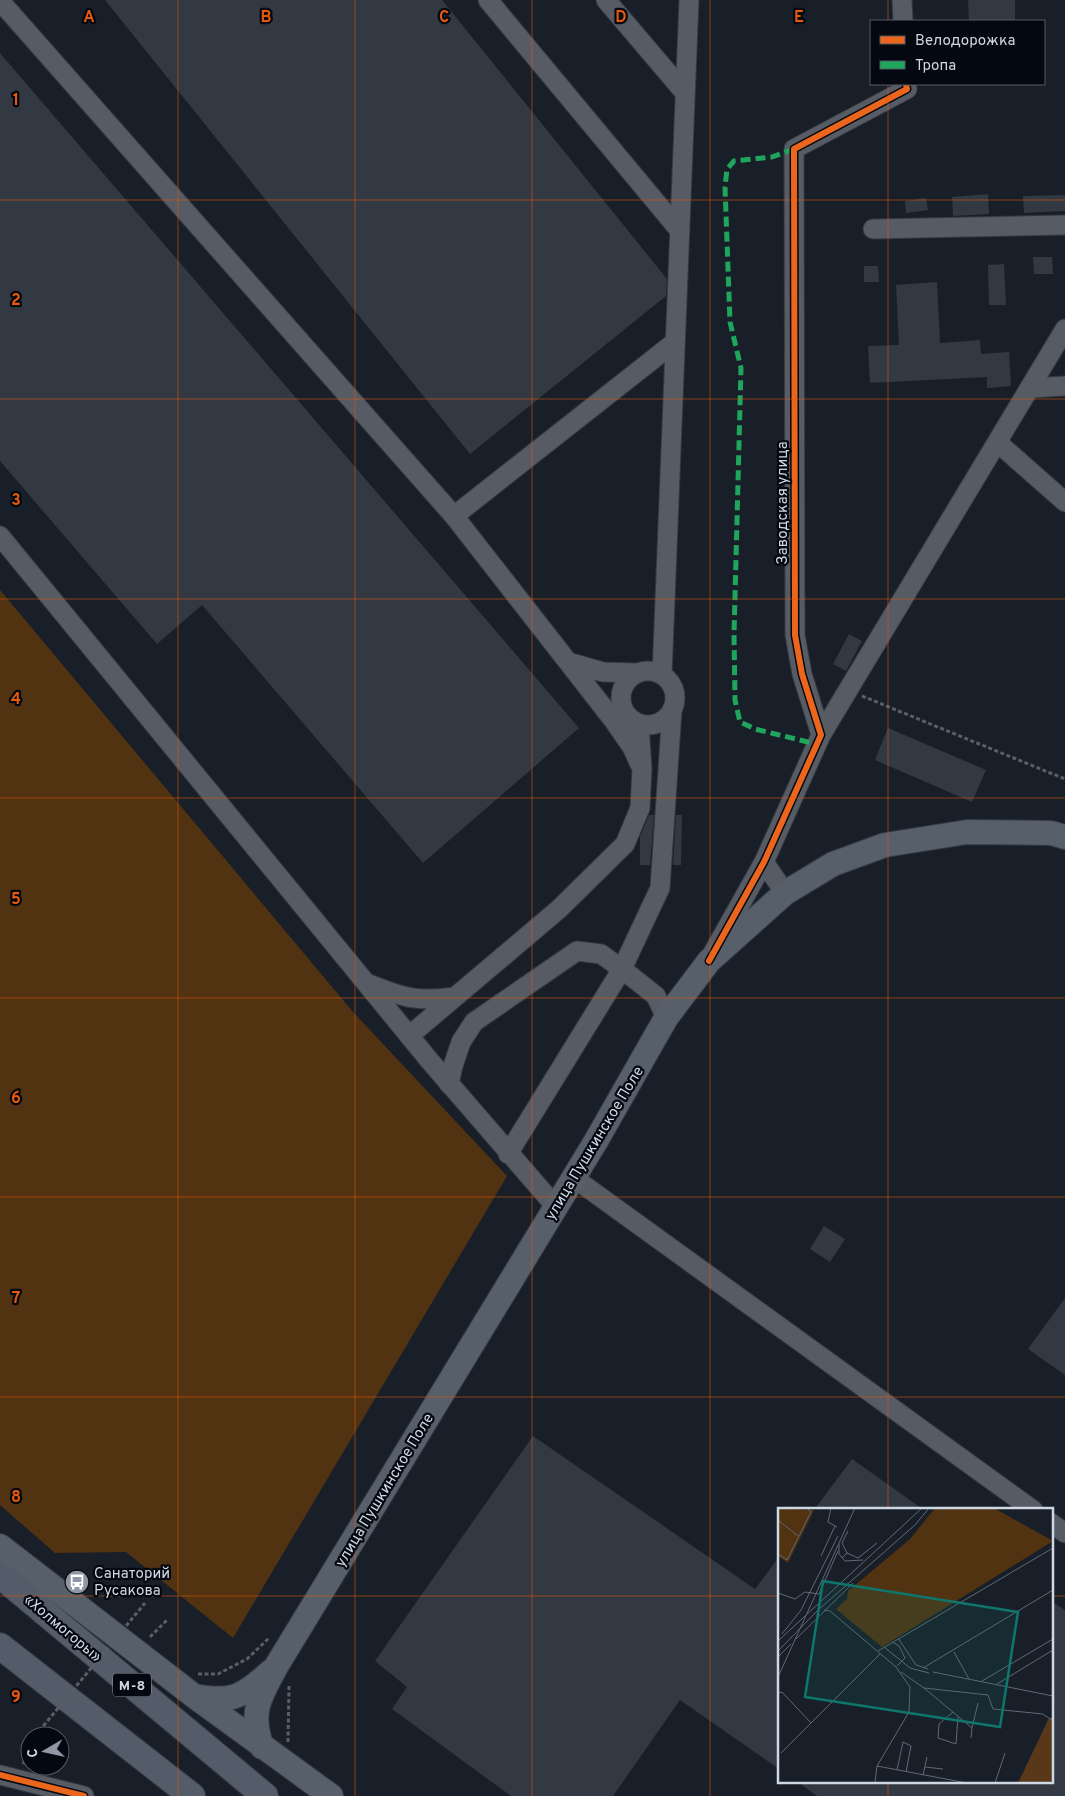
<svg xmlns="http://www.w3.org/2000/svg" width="1065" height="1796" viewBox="0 0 1065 1796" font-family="Overpass,sans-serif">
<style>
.green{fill:#513211}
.building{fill:#333942}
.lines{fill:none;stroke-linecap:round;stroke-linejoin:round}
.minor-casing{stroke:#353a43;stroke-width:21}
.major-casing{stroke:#353a43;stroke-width:26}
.highway-casing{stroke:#353a43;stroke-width:28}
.path{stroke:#595f65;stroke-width:3;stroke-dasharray:4 2.5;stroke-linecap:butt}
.minor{stroke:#565b64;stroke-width:19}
.major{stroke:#565f6a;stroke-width:24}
.highway{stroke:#545c6a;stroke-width:26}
.path-bridge{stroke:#595f65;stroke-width:3;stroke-dasharray:4 2.5;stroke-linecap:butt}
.quiet{stroke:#20a55d;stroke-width:5;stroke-dasharray:10 5;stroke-linecap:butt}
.cycleway-casing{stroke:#040810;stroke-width:9}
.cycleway{stroke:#eb651d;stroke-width:6}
.grid{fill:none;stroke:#e8590c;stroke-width:1;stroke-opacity:0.55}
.labels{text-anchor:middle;stroke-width:4.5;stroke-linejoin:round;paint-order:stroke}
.shield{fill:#040810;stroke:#9199a4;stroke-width:1}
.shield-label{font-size:14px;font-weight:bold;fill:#ced7e4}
.street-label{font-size:15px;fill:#ced7e4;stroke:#040810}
.poi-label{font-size:15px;fill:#ced7e4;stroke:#040810;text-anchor:start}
.inset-road{fill:none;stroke:#616974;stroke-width:1}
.view{fill:#0f766e;fill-opacity:0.15;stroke:#0f766e;stroke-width:2.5}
.inset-edge{fill:none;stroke:#ced7e4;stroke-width:2.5}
.grid-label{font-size:16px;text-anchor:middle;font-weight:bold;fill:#e8590c;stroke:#040810;stroke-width:4.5;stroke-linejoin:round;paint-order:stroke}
</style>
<rect width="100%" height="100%" fill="#181f29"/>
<path class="green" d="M0 590 353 1012 507 1176 233 1638 126 1552 55 1553 0 1505Z"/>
<path class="building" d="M105 0H442L667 279 666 296 470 454Z
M968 0H1015V21H969Z
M0 53 579 728 423 863 202 605 157 644 0 461Z
M988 194 989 214 953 216 952 197Z
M1065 195V211L1024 213 1023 196Z
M926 198 928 210 906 213 905 201Z
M1033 257H1052L1053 274H1034Z
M1004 264 1006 305H989L988 265Z
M864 266H878L879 282H864Z
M937 282 940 343 980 340 981 354 1009 352 1011 386 987 388V377L870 383 868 346 899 345 896 285Z
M849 634 862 641 846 671 833 664Z
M888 728 986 770 972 802 875 760Z
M649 815H654L650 865H640V837Z
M676 815H682L681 865H673Z
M824 1226 845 1239 830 1262 810 1249Z
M1065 1298V1375L1028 1349Z
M533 1436 755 1589 779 1557V1769L680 1700 613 1796H511L392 1709 407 1687 375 1661Z
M852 1459 924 1510H814Z
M1051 1601 1065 1610V1796H817L798 1782H1051Z"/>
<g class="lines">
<g class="minor-casing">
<path id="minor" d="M488 0 680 231
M606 0 685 93
M902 0 903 21
M0 1 454 516 614 721 632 747 642 769
M873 229 1065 225
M1030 388 1065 386
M997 442 1065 502
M454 516 675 342
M0 536 429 1060 556 1207
M568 662 603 672 637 673
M621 698a27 27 0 1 1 54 0a27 27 0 1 1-54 0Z
M662 675 689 0
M821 735 1065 329
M764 862 785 893
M714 951 764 862 821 735 802 674 795 635 794 149 907 89 906 84
M369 984C404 998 418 1002 455 997
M409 1036 559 909 625 844 640 808 642 769 639 724
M449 1084 453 1066 461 1042 474 1022 577 951 601 954 622 969 656 996 666 1018
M508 1154 622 969 660 888 672 710
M574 1178 1033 1510
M1051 1523 1065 1533
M0 1775 84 1796"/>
</g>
<g class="major-casing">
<path id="major" d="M0 1546 194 1696 331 1796
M194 1696C231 1703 243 1697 270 1672
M262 1747C249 1712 260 1696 277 1665L596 1141 666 1018 709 961 785 893 833 864 885 845 967 832 1051 833 1065 837"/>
</g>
<g class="highway-casing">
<path id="highway" d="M0 1575 265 1796
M0 1646 192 1796"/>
</g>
<path class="path" d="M862 696 1065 779
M150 1637 167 1620
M198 1674H218L247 1659 269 1638
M288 1742 289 1686
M23 1764 30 1752"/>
<use href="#minor" class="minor"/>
<use href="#major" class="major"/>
<use href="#highway" class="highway"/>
<path class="path-bridge" d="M35 1736 145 1603"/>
<path class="quiet" d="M794 149 772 157 734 161 727 169 725 187 730 322 741 368 734 635 735 700 740 722 755 729 816 744"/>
<g class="cycleway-casing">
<path id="cycleway" d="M709 961 764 862 821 735 802 674 795 635 794 149 907 89 906 84
M0 1775 84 1796"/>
</g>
<use href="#cycleway" class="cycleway"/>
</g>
<path class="grid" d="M178 0V1796M355 0V1796M532 0V1796M710 0V1796M888 0V21M888 84V1510M0 200H1065M0 399H1065M0 599H1065M0 798H1065M0 998H1065M0 1197H1065M0 1397H1065M0 1596H779M1051 1596H1065M888 1782V1796"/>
<defs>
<g id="bus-disc" transform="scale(1.25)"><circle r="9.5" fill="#8e97a3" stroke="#040810"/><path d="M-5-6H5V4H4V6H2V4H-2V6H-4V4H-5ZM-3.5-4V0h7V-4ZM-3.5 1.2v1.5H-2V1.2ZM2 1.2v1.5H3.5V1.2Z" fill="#fff"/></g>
</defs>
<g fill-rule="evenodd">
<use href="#bus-disc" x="77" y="1582"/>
</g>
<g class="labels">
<rect class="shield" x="113" y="1673.5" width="38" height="23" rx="4"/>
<g class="shield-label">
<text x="132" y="1690">М-8</text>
</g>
<g class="street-label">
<text transform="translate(782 503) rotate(-90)" y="5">Заводская улица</text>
<text transform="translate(594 1143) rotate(-59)" y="5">улица Пушкинское Поле</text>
<text transform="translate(384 1490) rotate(-59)" y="5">улица Пушкинское Поле</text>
<text transform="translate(63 1628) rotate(40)" y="5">«Холмогоры»</text>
</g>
<g class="poi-label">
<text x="94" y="1578">Санаторий<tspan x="94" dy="17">Русакова</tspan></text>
</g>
</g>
<g transform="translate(778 1508)">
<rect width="275" height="275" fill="#181f29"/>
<path d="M0 0 36 2 10 55 0 48ZM157 0H216L275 33 104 139 58 101 69 91 70 83 132 31Z" fill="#513211"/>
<path d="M275 209V275H240L271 210Z" fill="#583819"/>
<path class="inset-road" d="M53 0 50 14 59 19M0 12 20 28M61 36V46L67 53 85 52M69 45 64 35 70 23M0 46 9 52 33 4 29 0M43 48 57 18M64 50 69 45 80 50 99 35M0 85 17 91 27 84 41 86 60 43M46 102 52 103 118 159 132 179 131 204 99 258 97 275M4 126 23 102 60 28M120 130 138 157 150 161M18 131 75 75M0 133 144 0M114 134 121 138 127 150 119 158M106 139 132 160 151 165M0 143 40 102 137 17 151 0M100 143 275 40M176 144 191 171M0 149 13 136M145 160 275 82M123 164 146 180 210 187 215 201 265 206 275 213M155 164 275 188M0 169 77 0M204 173 275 131M219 176 275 142M146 180 194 220 193 230M0 185 4 184 33 215 102 146M175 204 161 216 160 230 178 236 180 209M194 220 200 195M3 245 33 215M99 258 189 275M147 259 165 261M119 262 125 234 133 238 128 264M145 267 149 249M217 275 227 245"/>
<path class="view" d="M45 73 240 104 222 219 27 189Z"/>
<rect width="275" height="275" class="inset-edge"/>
</g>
<g class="grid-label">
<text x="89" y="22">A</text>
<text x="266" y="22">B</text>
<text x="444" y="22">C</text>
<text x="621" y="22">D</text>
<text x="799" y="22">E</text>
<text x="16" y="105">1</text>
<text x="16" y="305">2</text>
<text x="16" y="505">3</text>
<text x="16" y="704">4</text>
<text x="16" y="904">5</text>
<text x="16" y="1103">6</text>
<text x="16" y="1303">7</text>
<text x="16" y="1502">8</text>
<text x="16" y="1702">9</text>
</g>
<rect x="870" y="20" width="175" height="65" fill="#040810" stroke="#555b65"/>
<rect x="880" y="36" width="25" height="8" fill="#eb651d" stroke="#555b65"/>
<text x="915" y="45" font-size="15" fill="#ced7e4">Велодорожка</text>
<rect x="880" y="61" width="25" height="8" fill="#20a55d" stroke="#555b65"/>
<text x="915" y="70" font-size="15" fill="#ced7e4">Тропа</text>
<g transform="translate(45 1751) rotate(261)"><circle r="24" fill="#040810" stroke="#555b65"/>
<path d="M0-4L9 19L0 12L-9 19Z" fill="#8e97a3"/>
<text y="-8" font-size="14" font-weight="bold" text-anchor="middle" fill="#ced7e4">С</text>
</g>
</svg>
